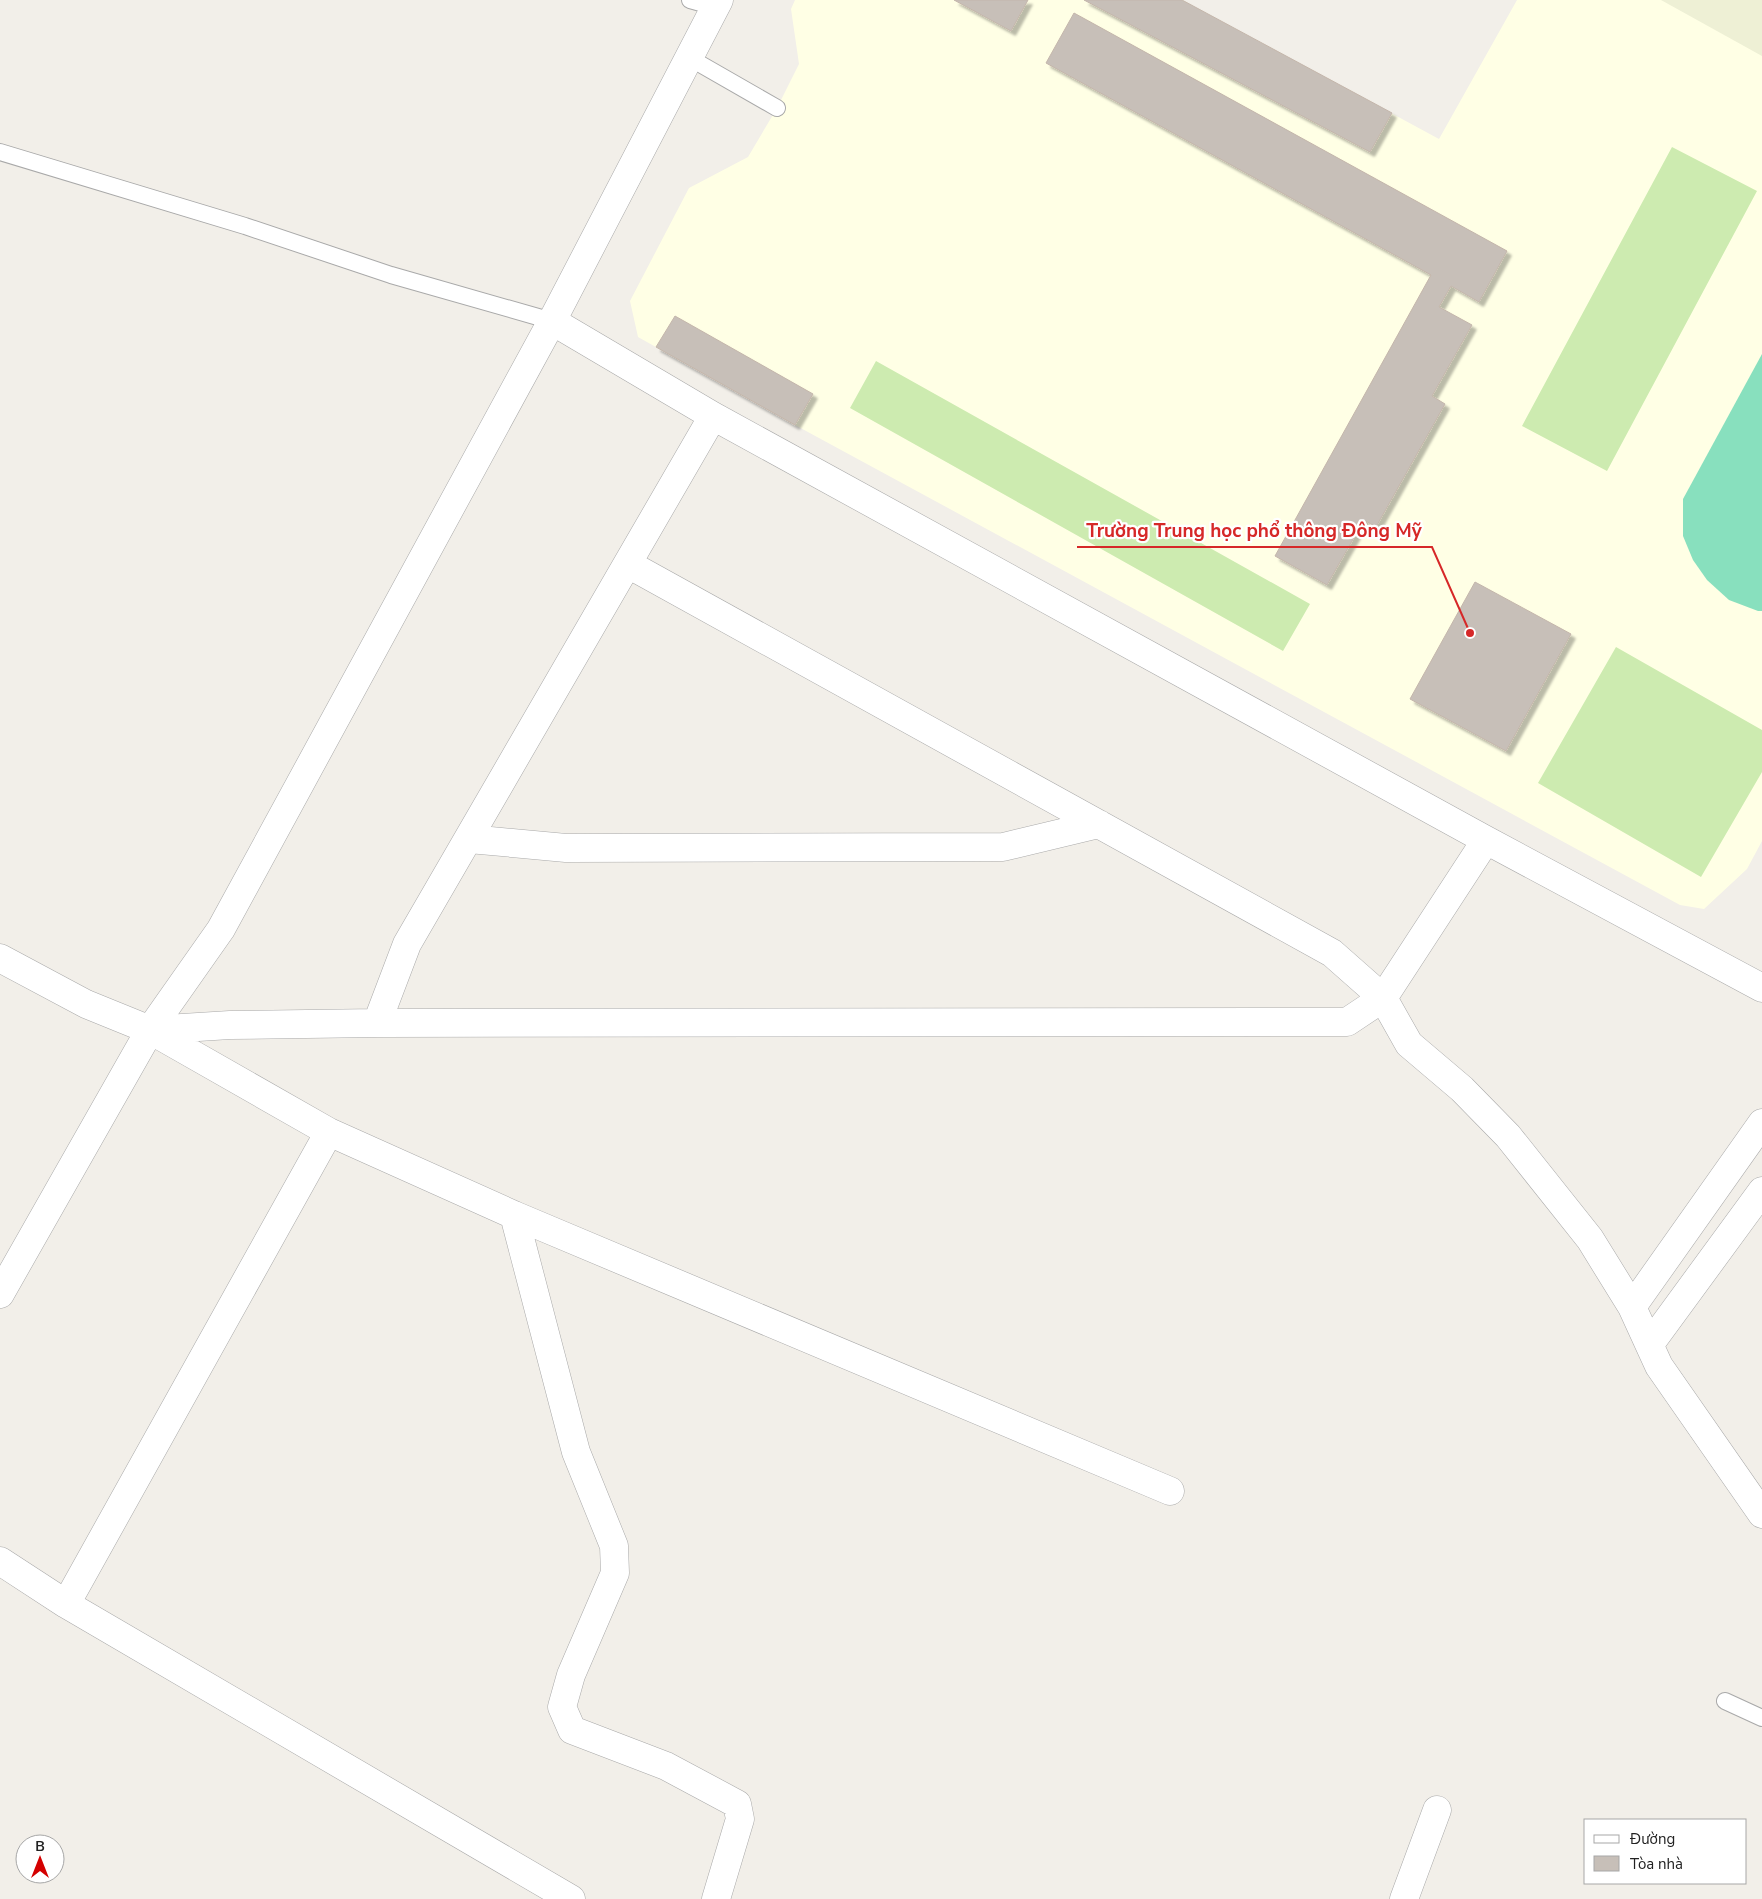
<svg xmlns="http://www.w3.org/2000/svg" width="1762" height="1899" viewBox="0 0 1762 1899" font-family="'Nunito Sans',sans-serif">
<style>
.education{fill:#ffffe5}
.farmland{fill:#eef0d5}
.grass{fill:#cdebb0}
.pitch{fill:#88e0be}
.building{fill:#c7bfb8;stroke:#c4b6ab;filter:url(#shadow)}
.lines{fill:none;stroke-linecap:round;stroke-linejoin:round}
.service-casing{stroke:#a9a9a9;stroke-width:18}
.minor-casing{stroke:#a9a9a9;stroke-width:29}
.tertiary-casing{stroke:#a9a9a9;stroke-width:29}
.service{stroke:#fff;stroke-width:16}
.minor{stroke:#fff;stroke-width:28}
.tertiary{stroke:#fff;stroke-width:28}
.leader{fill:none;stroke:#d62828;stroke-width:2}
.callout-dot{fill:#d62828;stroke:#fff;stroke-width:2}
.callout-label{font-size:19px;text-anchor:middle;font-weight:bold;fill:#d62828;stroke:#fff;stroke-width:4.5;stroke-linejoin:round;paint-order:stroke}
</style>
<defs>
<filter id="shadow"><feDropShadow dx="4.5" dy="4.5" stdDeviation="1" flood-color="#0004"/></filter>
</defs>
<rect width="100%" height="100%" fill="#f2efe9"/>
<path class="education" d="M795 0H1182L1439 139 1517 0H1762V841L1747 869 1704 909 1680 905 795 425 638 337 630 301 689 188 748 157 777 108 799 64 791 9Z"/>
<path class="farmland" d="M1661 0H1762V56Z"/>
<path class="grass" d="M1672 147 1757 191 1607 471 1522 426Z
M876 361 1310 604 1283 651 850 408Z
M1616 647 1762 730V772L1701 877 1538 783Z"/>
<path class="pitch" d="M1762 354V611H1758L1729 600 1707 580 1693 560 1683 536V499Z"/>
<path class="building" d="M954 0H1028L1011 31Z
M1084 0H1182L1392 113 1370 152Z
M1074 13 1507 251 1479 302 1451 286 1439 307 1472 325 1432 396 1445 404 1376 527 1364 520 1327 585 1275 556 1431 275 1046 63Z
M675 316 813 394 795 425 656 347Z
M1475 582 1571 634 1506 751 1410 699Z"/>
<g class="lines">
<g class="service-casing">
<path id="service" d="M690 0 715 7
M688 57 777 108
M0 152 245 226 391 275 552 321
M1725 1701 1762 1718"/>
</g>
<g class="minor-casing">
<path id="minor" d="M552 321 713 416 1486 840 1762 988
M628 564 1332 953 1383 998 1409 1044 1462 1089 1508 1136 1590 1239 1632 1307 1659 1366 1762 1514
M469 839 566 848 1003 847 1099 824
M377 1023 407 944 713 416
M150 1030 230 1025 377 1023 1347 1022 1383 998 1486 840
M150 1030 329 1132 514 1215 576 1452 614 1546 615 1573 571 1675 562 1707 572 1730 666 1766 737 1804 740 1819 716 1899
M514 1215 1170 1491
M0 1294 150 1030
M1632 1307 1762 1123
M1650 1344 1762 1191
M0 1561 66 1604 571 1899
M66 1604 329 1132
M1404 1899 1437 1810"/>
</g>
<g class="tertiary-casing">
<path id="tertiary" d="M0 958 86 1004 150 1030 221 929 552 321 719 0"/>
</g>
<use href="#service" class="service"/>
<use href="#minor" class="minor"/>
<use href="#tertiary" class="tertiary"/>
</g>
<path class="leader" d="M1470 633L1432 547H1077"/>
<circle class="callout-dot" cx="1470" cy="633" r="5"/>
<g class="callout-label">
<text x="1254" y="537">Trường Trung học phổ thông Đông Mỹ</text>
</g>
<rect x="1584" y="1819" width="162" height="65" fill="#ffffff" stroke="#a7a7a7"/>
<rect x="1594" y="1835" width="25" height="8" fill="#ffffff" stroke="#a7a7a7"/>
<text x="1630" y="1844" font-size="15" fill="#222222">Đường</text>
<rect x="1594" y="1856" width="25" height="15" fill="#c7bfb8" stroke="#a7a7a7"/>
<text x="1630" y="1869" font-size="15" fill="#222222">Tòa nhà</text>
<g transform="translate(40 1859)"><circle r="24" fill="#ffffff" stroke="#a7a7a7"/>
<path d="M0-4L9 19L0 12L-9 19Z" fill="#d40000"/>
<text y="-8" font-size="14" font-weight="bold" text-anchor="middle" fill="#222222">B</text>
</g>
</svg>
